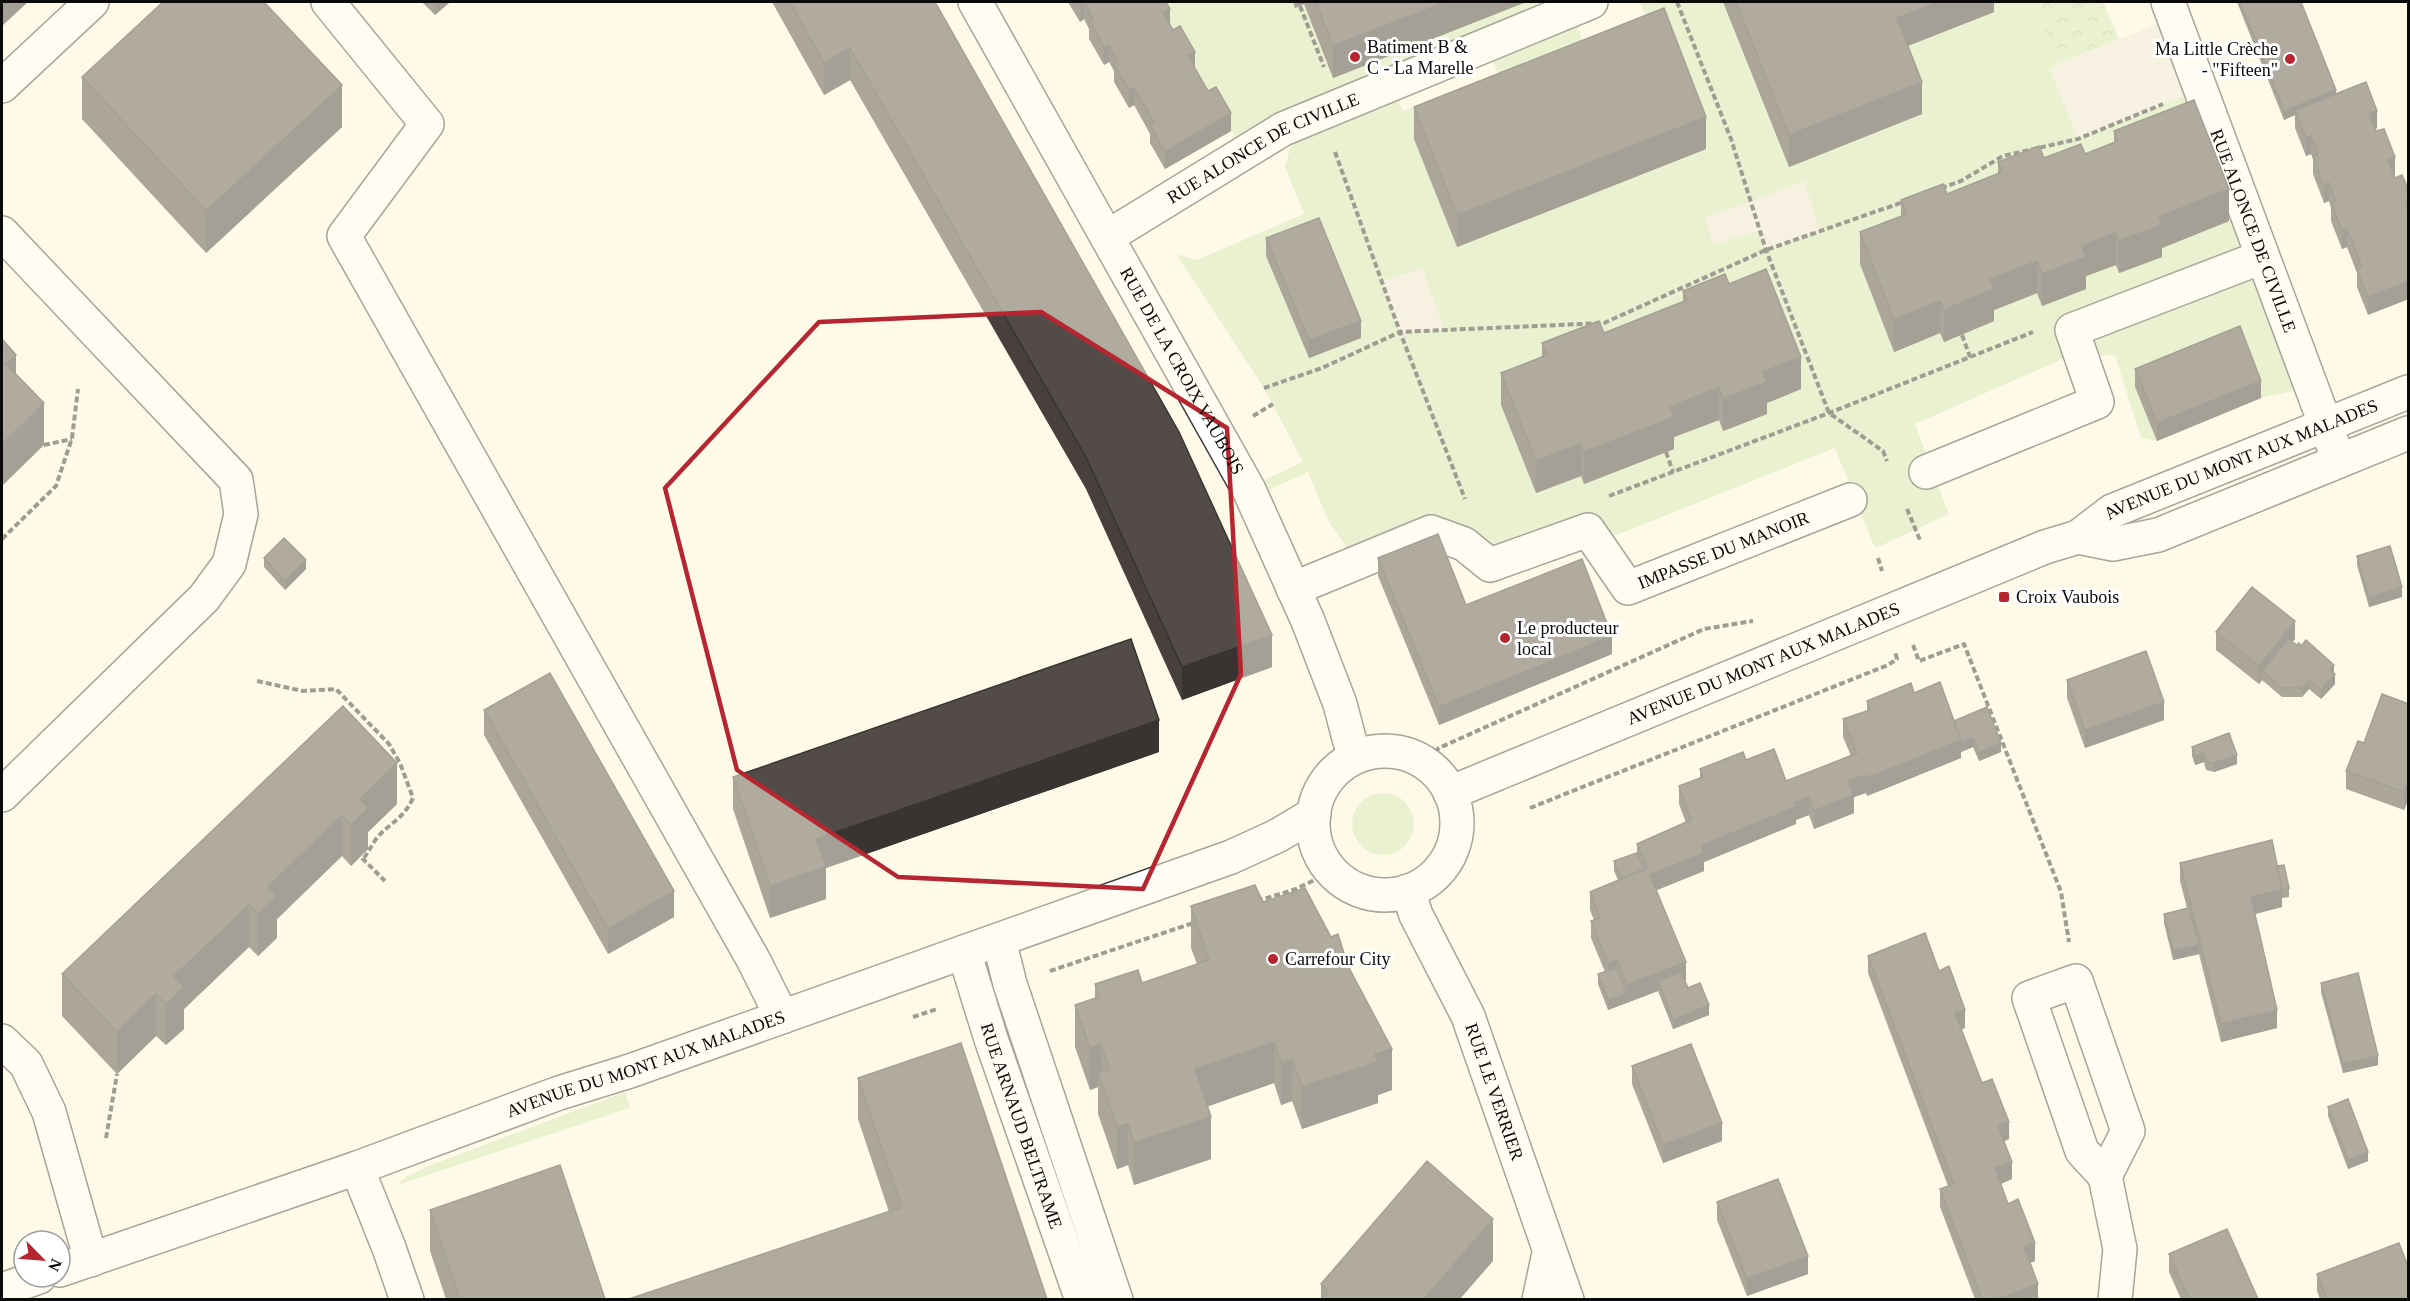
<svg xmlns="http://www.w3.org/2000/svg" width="2410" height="1301" viewBox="0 0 2410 1301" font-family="'Times New Roman',serif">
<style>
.grass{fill:#cfe7b3;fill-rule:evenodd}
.park{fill:url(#park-crowns)}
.plaza{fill:#ece7d9}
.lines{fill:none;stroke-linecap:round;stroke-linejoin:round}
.minor-casing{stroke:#3d3d3d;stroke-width:36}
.path{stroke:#2c2c2c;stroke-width:4;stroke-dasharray:6 3;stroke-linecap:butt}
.minor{stroke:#fff;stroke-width:33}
.wall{fill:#47403d}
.shaded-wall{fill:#393432}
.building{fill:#524b47;stroke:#393432;stroke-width:1.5}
.marked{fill:none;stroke:#b62630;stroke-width:4.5;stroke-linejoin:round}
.poi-dot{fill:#b62630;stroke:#fff;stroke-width:2}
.labels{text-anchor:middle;stroke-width:6;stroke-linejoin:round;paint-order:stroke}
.poi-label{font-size:18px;fill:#0a0a0a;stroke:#fff;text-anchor:start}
.street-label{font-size:18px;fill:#0a0a0a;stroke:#fff}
</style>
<defs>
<pattern id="park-crowns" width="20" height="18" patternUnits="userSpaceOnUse" patternTransform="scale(1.5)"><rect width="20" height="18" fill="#cfe7b3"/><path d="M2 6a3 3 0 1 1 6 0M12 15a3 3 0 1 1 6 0" fill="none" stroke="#b0c599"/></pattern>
</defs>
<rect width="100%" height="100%" fill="#fffae8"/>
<path class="grass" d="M1156 2H1591L1244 153Z
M1640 2H2032L2058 64 2050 68 2192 92 2311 387 2261 398 2240 345 2135 387 2157 441 2141 438 2115 355 2067 357 1915 424 1949 514 1878 547 1874 546 1835 448 1609 538 1588 530 1490 565 1464 544 1357 562 1329 522 1308 472 1269 490 1264 480 1303 462 1264 388 1176 254 1197 260 1304 214 1285 167 1292 142 1397 97 1403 111 1498 74 1492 58 1577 25 1584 44 1647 20ZM1759 230 1820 231 1766 250Z
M1352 824a31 31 0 1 1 62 0a31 31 0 1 1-62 0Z
M625 1092 630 1108 395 1186 408 1176 431 1165Z"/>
<path class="park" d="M2032 2H2103L2119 39 2058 64Z"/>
<path class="plaza" d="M2164 21 2193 92 2078 139 2049 68Z
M1804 181 1820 231 1766 250 1759 230 1714 245 1705 218Z
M1422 268 1445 330 1400 332 1382 281Z"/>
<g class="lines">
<g class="minor-casing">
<g id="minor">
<path d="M328 2 427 124 344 236 754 961 782 1017"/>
<path id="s1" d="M975 2 1249 490 1308 621 1340 704 1350 742 1358 756"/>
<path id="s2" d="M2168 2 2339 461"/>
<path d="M2 86 92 2"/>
<path d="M2 233 236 480 241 514 229 564 204 598 2 795"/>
<path id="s3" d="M1107 237 1283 129 1591 2"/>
<path d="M1926 472 2097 402 2072 330 2262 257"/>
<path d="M2078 537 2113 544 2158 535 2408 433"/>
<path id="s4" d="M1293 589 1431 532 1464 544 1490 565 1588 530 1628 588 1850 500"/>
<circle cx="1385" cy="823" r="72"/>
<path id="s5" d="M1450 793 2045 547 2078 537 2112 511 2408 392"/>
<path id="s6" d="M1408 891 1416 915 1468 1016 1567 1300"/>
<path d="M999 940 1010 984 1116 1300"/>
<path id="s7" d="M964 952 991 1039 1082 1300"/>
<path d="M2076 981 2128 1131 2105 1176 2082 1151 2029 998Z"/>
<path d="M2 1041 26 1064 49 1112 91 1260"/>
<path d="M357 1168 389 1248 407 1300"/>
<path d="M2105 1176 2120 1249 2115 1300"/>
<path id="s8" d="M60 1270 357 1168 559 1093 630 1071 1231 857 1277 836 1314 814"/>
<path d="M2 1290 39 1277"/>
<path d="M1539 1300 1549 1253"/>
</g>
</g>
<path class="path" d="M1677 2 1731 139 1766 250 1829 413 1883 451 1887 461
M1300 6 1324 67
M1335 152 1400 332 1465 499
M1941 188 1961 181 2003 156 2078 139 2163 104
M1962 335 1970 357
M1264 388 1322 368 1400 332 1604 323 1766 250 1906 201
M1253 416 1273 404
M44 445 72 439
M1666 452 1673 472
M1609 496 1829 413 2033 332
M1907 509 1920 540
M2 539 56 486 72 438 78 389
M1878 558 1882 571
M1913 645 1919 661 1964 644 2061 892 2069 942
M257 681 303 691 336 689 389 744 400 763 413 798C402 822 386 824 374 842 370 848 368 853 363 859
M1435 752 1439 748 1704 629 1753 621
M1530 808 1888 665 1897 659 1895 652
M1457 839 1467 834
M362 858 385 881
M1257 901 1296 889 1331 872
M1050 971 1196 922
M913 1017 937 1009
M106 1138 117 1074"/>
<use href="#minor" class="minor"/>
</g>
<path class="wall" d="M422 2H450L435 15Z
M772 2H935L1272 667 1182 700 1086 489 850 80 824 95Z
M1068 2H1166L1170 26 1231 131 1165 169 1150 143V134L1144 123 1134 105 1129 108 1114 82V71L1109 62 1104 65 1089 39V29L1084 19 1080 22Z
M1293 2H1526L1333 78 1304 4 1295 8Z
M1723 2H1994V12L1908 46 1922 114 1789 167Z
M2237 2H2301L2336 94 2377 128 2375 129 2395 174 2394 175 2368 315 2357 287V273L2347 247 2342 249 2331 221V208L2329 201 2324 203 2313 174V159L2311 154 2306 156 2295 128V115L2284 120Z
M82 77 342 127 206 253 82 119Z
M1414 107 1706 149 1457 247 1414 139Z
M2114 131 2229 221 2162 248V257L2119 273 2116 265 2086 276V289L2042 306 2037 293 1994 310V321L1944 342 1940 333 1894 352 1860 264V232L1901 216V200L1947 194 1998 174V162L2085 154 2114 142Z
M1266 238 1361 338 1309 358 1266 256Z
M1729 284 1801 389 1767 403V414L1723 431 1719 420 1674 437V449L1584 484 1581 476 1536 493 1501 405V373L1542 357V343L1604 333 1683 302V291Z
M2135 369 2261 398 2157 441 2135 387Z
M2357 556 2402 597 2369 607 2357 565Z
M264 558 306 569 285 590 264 567Z
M1378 558 1466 605 1612 654 1439 725 1378 576Z
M2216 632 2295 639 2292 642 2334 674 2335 684 2321 699 2309 689 2302 697H2282L2262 680 2259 684 2216 650Z
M2067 680 2164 720 2085 748 2067 698Z
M1914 693 2001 752 1979 761 1973 747 1961 752V758L1867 796 1866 793 1854 797V813L1814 829 1809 815 1796 820V824L1704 862V871L1656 890 1686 980H1685L1688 988 1709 1015 1673 1029 1658 991 1608 1010 1598 984V974L1605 972 1591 938V921L1594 920 1590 910V892L1618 880 1614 871V861L1637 853V844L1686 823 1679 804V786L1700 778V769L1746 760 1786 781 1851 756 1843 737V719L1867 711V701Z
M2409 704V798L2404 810 2346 789V771L2364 743Z
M343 706 397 804 368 832V849L351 866 342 856 277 919V938L258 956 249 947 184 1009V1029L166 1045 156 1036 117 1074 62 1016V974Z
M484 710 674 917 608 954 484 735Z
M2192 747 2237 764 2214 772 2206 770 2204 762 2195 765 2192 756Z
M1159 752 826 868V899L770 918 733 809V777Z
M2180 863 2277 866 2289 888V897L2282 898V907L2255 914 2277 1028 2221 1042 2199 954 2173 960 2164 923V914L2187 908 2180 881Z
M1263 902 1348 966 1392 1090 1378 1095V1103L1302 1129 1292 1101 1281 1105 1274 1083 1207 1106 1211 1159 1134 1185 1128 1165 1117 1169 1098 1114V1087L1090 1090 1075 1047V1005L1095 999V984L1142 983 1197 964 1191 948V906Z
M1868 956 1939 971 1965 1028 1961 1029 1982 1083 2009 1139 2004 1141 2012 1179 2001 1184 2008 1204 2035 1261 2030 1263 2038 1299H1975L1940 1207V1189L1948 1186 1868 973Z
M2321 983 2378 1065 2343 1073 2321 992Z
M1632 1066 1722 1141 1663 1163 1632 1084Z
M858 1078 1047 1299 889 1212 858 1119Z
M2328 1107 2368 1161 2348 1169 2328 1116Z
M1717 1202 1808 1274 1747 1296 1717 1220Z
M430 1210 605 1299H446L430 1251Z
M2169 1254 2258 1299H2181L2169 1272Z
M1493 1261 1321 1299V1284Z
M2317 1274 2409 1299H2320L2317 1291Z"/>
<path class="shaded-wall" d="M2 2H28L2 26Z
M435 2H450L435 15Z
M1084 2V19L1080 22V4Z
M1295 2H1304V4L1295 8Z
M1446 2H1526L1333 78V46Z
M1939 2H1994V12L1897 50V18Z
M1170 9V27L1163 13Z
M1109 45V62L1104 65V47Z
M850 48V80L824 95V63Z
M1195 52V70L1188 56Z
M1922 82V114L1789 167V135Z
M342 85V127L206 253V211Z
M1134 88V105L1129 108V90Z
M2336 90V99L2295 110V115L2284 120V111Z
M2377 111V128L2369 131V114Z
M1231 113V131L1165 169V152Z
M1706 117V149L1457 247V215Z
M2311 136V154L2306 156V138Z
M2395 157V174L2388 178V160Z
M2329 183V201L2324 203V185Z
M2229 189V221L2162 248V257L2119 273V241L2159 217Z
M2347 229V247L2342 249V231Z
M2116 233V265L2086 276V289L2042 306V274L2082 246Z
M2037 261V293L1994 310V321L1944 342V310L1990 279Z
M2409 281V299L2368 315V297Z
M1940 301V333L1894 352V320Z
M1361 321V338L1309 358V340Z
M16 355V396L6 364Z
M1801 357V389L1767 403V414L1723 431V399L1763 372Z
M2261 381V398L2157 441V423Z
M1719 387V420L1674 437V449L1584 484V452L1670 407Z
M44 403V445L2 486V444Z
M1581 444V476L1536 493V461Z
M306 560V569L285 590V581Z
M2402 587V597L2369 607V598Z
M2295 621V639L2266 675 2262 671V680L2259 684V666Z
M1272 635V667L1182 700V667Z
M1612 636V654L1439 725V707Z
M2334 665V674L2330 670Z
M2335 674V684L2321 699V690Z
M2309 680V689L2302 697V688Z
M2164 702V720L2085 748V730Z
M1159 720V752L826 868V899L770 918V886L816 839Z
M1973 738V747L1961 752V758L1867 796V778L1961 740Z
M2001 743V752L1979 761V752Z
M2204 753V762L2195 765V756Z
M2237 755V764L2214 772V763Z
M397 763V804L368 832V849L351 866V825L360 799Z
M1866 775V793L1854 797V813L1814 829V811L1848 781Z
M2409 780V798L2404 810V792Z
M1809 797V815L1796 820V824L1704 862V871L1650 893V875L1702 845 1794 803Z
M342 815V856L277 919V938L258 956V914L268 887Z
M2282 890V907L2251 915V897Z
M674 891V917L608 954V929Z
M249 905V947L184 1009V1029L166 1045V1004L174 976Z
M2199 945V954L2173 960V951Z
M1617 960V977L1608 981V963Z
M1686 962V980L1661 990 1658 981V991L1608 1010V1000L1627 994V985Z
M156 994V1036L117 1074V1032Z
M1709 1005V1015L1673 1029V1020Z
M1965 1010V1028L1955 1031V1013Z
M2277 1010V1028L2221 1042V1024Z
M1274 1042V1083L1195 1111V1069Z
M1101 1044V1081L1098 1073V1087L1090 1090V1048Z
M1392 1049V1090L1378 1095V1103L1302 1129V1087L1375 1054Z
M2378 1056V1065L2343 1073V1064Z
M1292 1059V1101L1281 1105V1063Z
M1211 1117V1159L1134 1185V1143Z
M2009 1122V1139L1998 1144V1126Z
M1722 1123V1141L1663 1163V1145Z
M1128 1124V1165L1117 1169V1127Z
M2368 1152V1161L2348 1169V1160Z
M2012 1162V1179L1995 1186V1168Z
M1493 1219V1261L1460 1299H1424Z
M2035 1243V1261L2024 1265V1247Z
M1808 1256V1274L1747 1296V1279Z
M2038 1284V1299H1998Z"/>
<path class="building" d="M163 2H264L342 85 206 211 82 77Z
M790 2H935L1179 432 1272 635 1182 667 1086 457 850 48 824 63Z
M1084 2H1166L1170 9 1163 13 1173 30 1180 26 1195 52 1188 56 1208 91 1216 87 1231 113 1165 152 1150 125 1154 123 1144 105 1134 88 1129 90 1114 64 1118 61 1109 45 1104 47 1089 21 1093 19Z
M1316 2H1446L1333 46Z
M1736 2H1939L1897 18 1922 82 1789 135Z
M2240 2H2301L2336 90 2284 111Z
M1664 8 1706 117 1457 215 1414 107Z
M2366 82 2377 111 2369 114 2376 131 2384 129 2395 157 2388 160 2395 178 2402 175 2409 191V205L2406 206 2409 213V281L2368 297 2357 269 2362 267 2347 229 2342 231 2331 203 2336 201 2329 183 2324 185 2313 156 2318 154 2311 136 2306 138 2295 110Z
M2194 100 2229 189 2159 217 2162 225 2119 241 2116 233 2082 246 2086 257 2042 274 2037 261 1990 279 1994 289 1944 310 1940 301 1894 320 1860 232 1907 214 1901 200 1943 184 1947 194 2002 172 1998 162 2039 146 2044 158 2081 144 2085 154 2118 141 2114 131Z
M1319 218 1361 321 1309 340 1266 238Z
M1766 269 1801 357 1763 372 1767 382 1723 399 1719 387 1670 407 1674 417 1584 452 1581 444 1536 461 1501 373 1547 355 1542 343 1599 321 1604 333 1687 300 1683 291 1725 274 1729 284Z
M2240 326 2261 381 2157 423 2135 369Z
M2 339 16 355 6 364 44 403 2 444Z
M1438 534 1466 605 1582 559 1612 636 1439 707 1378 558Z
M284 538 306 560 285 581 264 558Z
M2390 546 2402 587 2369 598 2357 556Z
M2252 587 2295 621 2259 666 2216 632Z
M1131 639 1159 720 816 839 826 867 770 886 733 777Z
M2288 639 2297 645 2299 643 2301 646 2306 640 2334 665 2330 670 2335 674 2321 690 2309 680 2302 688H2282L2262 671Z
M2146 651 2164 702 2085 730 2067 680Z
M550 673 674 891 608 929 484 710Z
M1940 682 1961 740 1867 778 1866 775 1848 781 1854 795 1814 811 1809 797 1794 803 1796 807 1702 845 1704 853 1650 875 1686 962 1627 985 1617 960 1608 963 1591 921 1600 918 1590 892 1648 868 1637 844 1691 820 1679 786 1703 777 1700 769 1743 752 1746 760 1774 749 1786 781 1840 760 1857 753 1843 719 1870 710 1867 701 1911 683 1914 693Z
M2382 694 2409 704V780L2404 792 2346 771 2358 741 2364 743Z
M343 706 397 763 360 799 368 808 351 825 342 815 268 887 277 896 258 914 249 905 174 976 184 987 166 1004 156 994 117 1032 62 974Z
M1987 707 2001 743 1979 752 1973 738 1961 743V740L1954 721Z
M2229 733 2237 755 2214 763 2206 761 2204 753 2195 756 2192 747Z
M2272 840 2282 890 2251 897 2277 1010 2221 1024 2180 863Z
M1637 853 1644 869 1621 879 1614 861Z
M2284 865 2289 888 2282 889 2277 866Z
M1255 885 1263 902 1305 888 1331 937 1338 934 1348 966 1392 1049 1375 1054 1378 1062 1302 1087 1292 1059 1281 1063 1274 1042 1195 1069 1211 1117 1134 1143 1128 1124 1117 1127 1098 1073 1109 1069 1101 1044 1090 1048 1075 1005 1099 997 1095 984 1138 970 1142 983 1209 960 1191 906Z
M2189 908 2199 945 2173 951 2164 914Z
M1925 933 1939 971 1949 966 1965 1010 1955 1013 1982 1083 1992 1079 2009 1122 1998 1126 2012 1162 1995 1168 2008 1204 2018 1199 2035 1243 2024 1247 2038 1284 1998 1299H1982L1940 1189 1954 1184 1868 956Z
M1617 968 1627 994 1608 1000 1598 974Z
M1681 972 1688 988 1700 983 1709 1005 1673 1020 1658 981Z
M2358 973 2378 1056 2343 1064 2321 983Z
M961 1043 1047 1299H629L902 1207 858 1078Z
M1691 1044 1722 1123 1663 1145 1632 1066Z
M2348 1099 2368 1152 2348 1160 2328 1107Z
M1427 1161 1493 1219 1424 1299H1321L1328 1291 1321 1284Z
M560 1165 605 1299H460L430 1210Z
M1778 1179 1808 1256 1747 1279 1717 1202Z
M2227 1229 2258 1299H2189L2169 1254Z
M2399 1243 2409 1269V1299H2327L2317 1274Z
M2034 1295 2036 1299H2021Z"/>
<path d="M0 0H2410V1301H0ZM1041 312 1227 428 1241 674 1143 889 898 877 737 770 665 488 819 322Z" fill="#fffae8" fill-opacity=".55" fill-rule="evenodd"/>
<path class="marked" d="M1041 312 1227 428 1241 674 1143 889 898 877 737 770 665 488 819 322Z"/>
<g class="poi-dot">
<circle cx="1355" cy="57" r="6"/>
<circle cx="2290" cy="59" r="6"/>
<rect x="1998" y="591" width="12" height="12" rx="3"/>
<circle cx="1505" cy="638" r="6"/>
<circle cx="1273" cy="959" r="6"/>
</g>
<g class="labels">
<g class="poi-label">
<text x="1367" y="53">Batiment B &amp;<tspan x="1367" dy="21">C - La Marelle</tspan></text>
<text x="2278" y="55" text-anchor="end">Ma Little Crèche<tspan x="2278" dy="21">- "Fifteen"</tspan></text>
<text x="2016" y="603">Croix Vaubois</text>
<text x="1517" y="634">Le producteur<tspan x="1517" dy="21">local</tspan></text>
<text x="1285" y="965">Carrefour City</text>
</g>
<g class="street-label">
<text dy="6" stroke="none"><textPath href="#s3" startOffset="180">RUE ALONCE DE CIVILLE</textPath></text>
<text dy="6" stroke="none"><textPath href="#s2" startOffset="244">RUE ALONCE DE CIVILLE</textPath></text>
<text dy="6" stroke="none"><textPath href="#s1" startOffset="423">RUE DE LA CROIX VAUBOIS</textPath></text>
<text dy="6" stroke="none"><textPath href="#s5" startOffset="860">AVENUE DU MONT AUX MALADES</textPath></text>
<text dy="6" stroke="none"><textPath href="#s4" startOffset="495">IMPASSE DU MANOIR</textPath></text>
<text dy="6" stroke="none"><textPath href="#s5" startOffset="339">AVENUE DU MONT AUX MALADES</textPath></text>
<text dy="6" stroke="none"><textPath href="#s8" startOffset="621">AVENUE DU MONT AUX MALADES</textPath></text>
<text dy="6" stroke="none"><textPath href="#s6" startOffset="219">RUE LE VERRIER</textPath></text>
<text dy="6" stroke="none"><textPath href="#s7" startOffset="183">RUE ARNAUD BELTRAME</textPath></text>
</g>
</g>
<rect width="2410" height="1301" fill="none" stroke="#0a0a0a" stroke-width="6"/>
<g transform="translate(42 1259) rotate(115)"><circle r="28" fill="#ffffff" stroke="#9d9d9d" stroke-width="1.5"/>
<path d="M0-4.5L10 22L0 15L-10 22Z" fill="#b62630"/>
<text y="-9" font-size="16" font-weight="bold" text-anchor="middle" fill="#0a0a0a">N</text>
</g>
</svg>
